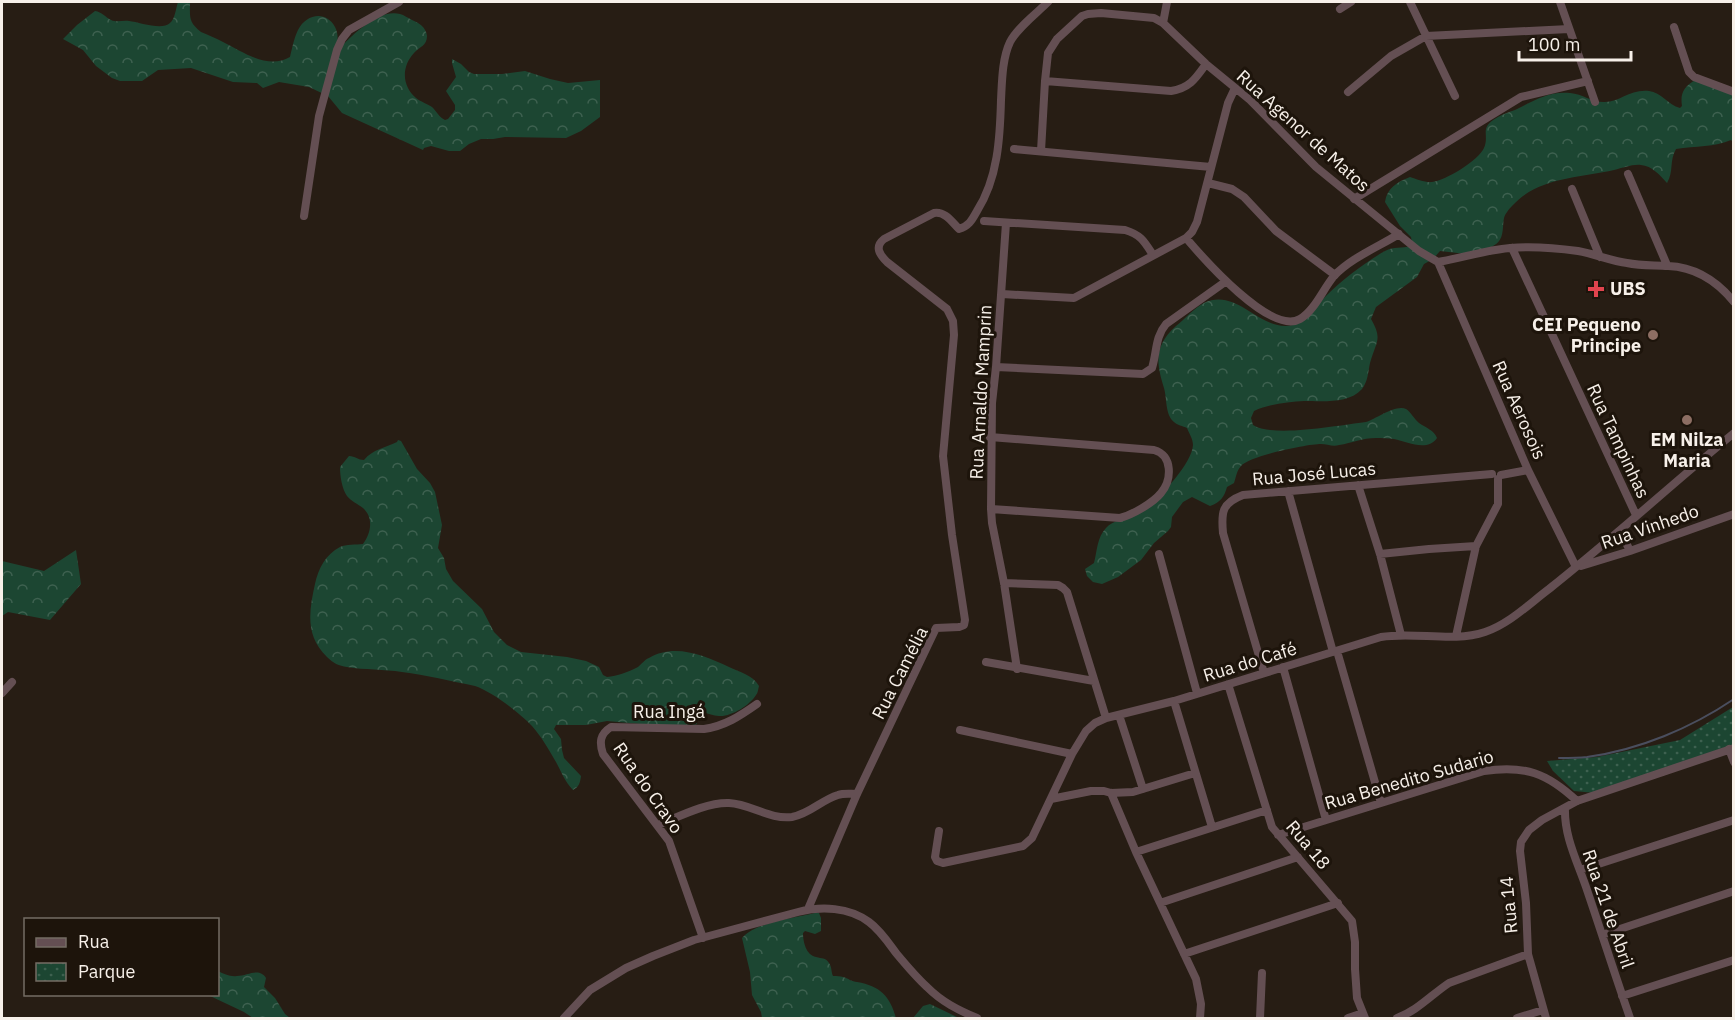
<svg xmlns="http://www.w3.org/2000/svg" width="1735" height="1020" viewBox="0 0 1735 1020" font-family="'IBM Plex Sans',sans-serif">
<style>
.forest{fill:url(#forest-crowns)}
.park{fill:url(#park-dots)}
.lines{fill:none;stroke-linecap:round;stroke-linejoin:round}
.stream{stroke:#4a4e5e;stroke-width:2}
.street{stroke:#644f53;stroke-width:8}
.health-dot{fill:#e0444e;stroke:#1d140b;stroke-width:2}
.education-dot{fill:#8d6e63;stroke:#1d140b;stroke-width:2}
.labels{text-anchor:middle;stroke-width:6;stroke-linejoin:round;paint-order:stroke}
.street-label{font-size:18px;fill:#f7f0e9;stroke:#1d140b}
.poi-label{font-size:18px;font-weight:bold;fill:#f7f0e9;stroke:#1d140b;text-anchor:start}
</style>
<defs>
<pattern id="forest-crowns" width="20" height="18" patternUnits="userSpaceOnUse" patternTransform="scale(1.5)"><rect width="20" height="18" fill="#1c4632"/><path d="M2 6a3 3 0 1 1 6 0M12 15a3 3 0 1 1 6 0" fill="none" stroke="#3e6150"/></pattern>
<pattern id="park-dots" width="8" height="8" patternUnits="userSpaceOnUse" patternTransform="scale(1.5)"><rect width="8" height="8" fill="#1c4632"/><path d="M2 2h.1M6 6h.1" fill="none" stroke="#3e6150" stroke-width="1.8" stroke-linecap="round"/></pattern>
</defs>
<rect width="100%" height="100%" fill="#271d14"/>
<path class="forest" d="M178 2H190C190 17 188 22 201 32 208 35 216 38 223 42 243 52 268 70 290 57 292 49 294 38 298 30 306 14 326 10 335 27 339 34 337 42 338 50 351 36 379 8 400 14 404 15 408 18 412 20 419 23 426 27 427 36 427 46 419 47 414 53 401 67 402 86 416 98 421 102 428 104 432 107 437 112 439 117 445 120L448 119 455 110V105L446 91 456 77 452 63V59L461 64 469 72 474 74H502L525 71 550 79 568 83 600 80V117L581 131 566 138 505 137 493 139H481L469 144 460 151H449L431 146 424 148 423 150 342 113 328 96 309 87 279 82 263 88 257 83 233 82 191 68 158 70 142 81H120L112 78 96 66 83 50 63 39 77 25 95 11C102 12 105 17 111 20 117 23 123 20 129 21 139 22 162 31 170 23 175 19 176 8 178 2Z
M1695 80 1733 95V142L1731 140C1715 147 1695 146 1676 149 1669 161 1674 171 1667 183 1660 175 1652 166 1641 165 1632 164 1623 168 1614 170 1579 178 1538 177 1512 206 1509 209 1505 214 1504 218 1502 228 1505 240 1493 246 1476 257 1459 253 1440 251L1433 259 1424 264 1417 277 1376 307 1371 319C1383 340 1376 341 1370 363 1368 372 1368 381 1362 389 1349 404 1322 401 1304 401 1288 402 1269 404 1254 411L1251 418 1253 425C1273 438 1340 425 1366 422 1376 419 1396 404 1406 409 1411 412 1414 419 1419 423 1426 428 1434 430 1437 438 1427 452 1408 442 1394 439 1388 438 1382 438 1376 438 1362 438 1352 443 1339 445 1333 447 1327 444 1321 444 1307 444 1249 456 1241 466 1237 470 1236 477 1234 483L1227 487C1224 497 1221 502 1210 506L1192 497 1183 502 1172 517 1171 527 1168 531 1154 543 1141 560 1118 577 1102 584 1093 582 1087 576 1085 569 1094 563C1097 552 1097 537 1106 528 1113 520 1125 519 1135 515 1153 506 1192 465 1193 445 1193 439 1189 433 1187 428 1183 426 1177 425 1174 422 1165 415 1167 398 1164 388 1156 362 1154 346 1176 326 1185 319 1194 308 1204 303 1238 287 1260 333 1293 325 1309 321 1316 305 1327 295 1342 280 1367 261 1385 251 1394 246 1402 249 1411 246L1412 242 1411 237 1400 226 1385 202C1387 188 1397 182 1410 177 1416 179 1426 183 1432 182 1445 181 1479 160 1484 148 1490 134 1478 128 1498 117 1503 114 1509 112 1515 110 1534 101 1548 91 1570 93 1583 94 1593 103 1605 102 1620 102 1630 89 1649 91 1661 92 1668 105 1680 108L1682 106C1680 93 1684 87 1695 80Z
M398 440 401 441 417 469 430 483 435 492 442 525 438 548 444 558 446 569 453 581 482 609 494 632 507 645 521 652 567 657 586 661 599 667 603 675 607 677C617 676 629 672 638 667 642 664 644 660 649 658 674 643 704 655 729 667 739 672 753 675 759 686 758 689 758 693 756 695 750 705 731 717 719 716 708 715 698 709 686 708V710L697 720V724L691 726H664L607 721 586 725H556L554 729 561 739 562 750 564 758 581 776C580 783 579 787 573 790 565 782 561 771 556 762 549 750 541 736 532 726 520 713 491 691 475 686 451 681 426 675 402 672 384 669 365 670 347 667 339 666 333 663 327 657 305 636 309 611 315 584 318 569 326 554 340 547 346 544 356 545 363 544 371 533 374 518 363 508 358 504 351 501 347 496 342 489 340 476 340 467L349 456C355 456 358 460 364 460 373 449 385 448 397 442Z
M76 550 81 584 50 620 8 612 2 616V561L44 571Z
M815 913H819L821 918V931L815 934 805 931 803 933C803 942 806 955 816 957 822 959 825 957 829 963 832 967 831 972 833 976 837 976 840 976 843 977 848 978 852 982 857 982 880 986 890 996 896 1018H762L761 1012 752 995 750 972 742 938C756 922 795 918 815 913Z
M218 971C224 974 230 977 237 976 248 976 259 967 266 978L264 987 275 998 285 1014 290 1018H253L244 1012 208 995 218 994Z
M930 1004 959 1018H913L923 1006Z"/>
<path class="park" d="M1733 707V745L1595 793 1574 791 1553 771 1547 761 1597 757 1680 740Z"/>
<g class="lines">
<path class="stream" d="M1559 758C1568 758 1578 758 1587 757 1639 750 1691 728 1734 699"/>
<path class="street" d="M1410 2 1455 96
M1560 2 1595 102
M1340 9 1351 2
M1163 23 1167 2
M1674 27 1689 72 1694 77 1734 92
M1045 81 1171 91C1190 88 1196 78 1206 64
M1348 92 1391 56 1426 36 1569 29
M1014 149 1211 167
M1041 151 1045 81 1048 53 1057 39 1082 16 1088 14 1101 13 1154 18 1163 23 1206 64 1250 100 1316 167 1419 251 1438 262C1462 258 1486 250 1510 248 1533 246 1556 248 1578 251 1595 254 1611 261 1627 263 1641 266 1654 265 1668 266 1695 267 1717 281 1734 302
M1628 174 1667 265
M1208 183 1232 189 1244 197 1276 231 1335 275
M1572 189 1600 257
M1354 199 1521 97 1588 81
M304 216 319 116 337 50 342 39 349 30 399 2
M984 221 1125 230C1141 235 1144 241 1153 255
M1006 223 996 367 992 403 991 509 992 523 1004 583 1017 669
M1186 238C1203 258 1271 336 1300 319 1315 310 1323 289 1334 276 1351 258 1378 247 1399 234
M1512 248 1636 515
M1438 262 1528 470 1576 567
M1002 294 1074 298 1186 238 1192 232 1197 222 1228 103 1235 88
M996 367 1143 374 1152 368C1157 352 1155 337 1166 324L1225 282
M990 437 1154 450C1173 455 1172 480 1161 493 1153 503 1132 515 1120 518L991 509
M1501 475 1528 470
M1358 485 1380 554 1401 635
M1288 491 1333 652
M1620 530 1630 551
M1159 554 1197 693
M1380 554 1429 549 1476 546
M1581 566 1630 551 1734 514
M1004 583 1058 585 1063 588 1067 592 1106 718
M1456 636 1476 546 1498 504V479
M1337 651 1381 803
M986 662 1094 681
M1283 667 1326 820
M1264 673 1223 533C1221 512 1222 503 1243 495L1492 474
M1228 684 1272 827 1352 921 1355 942V969L1357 998 1365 1018
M2 693 12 682
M1174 701 1212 827
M1119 715 1143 789
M960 730 1072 754
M1729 749 1734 762
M1111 793 1136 852 1196 979 1201 1004 1200 1018
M1051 799 1091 791H1104L1111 793 1133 792 1195 773
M1565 808C1564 836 1577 861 1586 887 1601 931 1615 975 1630 1018
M658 825C678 817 707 802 729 803 751 804 770 820 792 817 810 814 821 800 838 795 844 793 850 794 857 794
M939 831 935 857 937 861 943 863 1023 846 1032 838 1072 754 1086 731 1095 723 1106 718 1174 701 1381 637C1415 631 1452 643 1485 632 1509 624 1529 604 1549 589 1612 539 1671 485 1734 433
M1278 835 1484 771C1525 765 1547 773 1577 801
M1136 852 1267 810
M1580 870 1734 820
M1160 903 1298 857
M808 909 857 794 936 628 959 627 964 625 965 620 952 535 943 456 954 335 953 321 947 309 887 262C880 255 874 247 884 239L934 213C945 211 952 222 959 229 969 226 972 220 977 211 998 178 1000 138 1001 100 1002 82 1002 59 1010 42 1017 28 1037 13 1048 2
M1602 935 1734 891
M703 938 669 841 603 754C599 742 600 734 611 727L704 729C725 726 740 716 757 704
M1184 954 1338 903
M1622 996 1734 960
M564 1018 590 990 626 968 653 956 694 940 798 912C821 906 849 907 869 922 880 930 888 942 896 953 906 965 916 977 927 987 942 1002 958 1010 977 1018
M1260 1018 1262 973
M1348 1018 1363 1013
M1397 1018C1417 1011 1431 995 1449 983L1528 954
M1517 1018 1543 1010
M1546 1018 1528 954 1526 903 1520 851 1521 842 1529 830 1542 820 1577 801 1734 748"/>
</g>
<path class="health-dot" d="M1593 280h6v6h6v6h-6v6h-6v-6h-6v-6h6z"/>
<g class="education-dot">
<circle cx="1653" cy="335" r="6"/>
<circle cx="1687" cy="420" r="6"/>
</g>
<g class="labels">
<g class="street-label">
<text transform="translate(1303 131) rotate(42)" y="6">Rua Agenor de Matos</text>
<text transform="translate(981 392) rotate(-87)" y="6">Rua Arnaldo Mamprin</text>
<text transform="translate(1519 410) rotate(66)" y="6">Rua Aerosois</text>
<text transform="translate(1618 441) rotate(65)" y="6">Rua Tampinhas</text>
<text transform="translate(1314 474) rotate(-5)" y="6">Rua José Lucas</text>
<text transform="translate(1650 527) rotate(-19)" y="6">Rua Vinhedo</text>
<text transform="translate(1250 662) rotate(-17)" y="6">Rua do Café</text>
<text transform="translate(900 673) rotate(-63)" y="6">Rua Camélia</text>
<text x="669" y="718">Rua Ingá</text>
<text transform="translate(1409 780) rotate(-16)" y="6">Rua Benedito Sudario</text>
<text transform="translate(648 788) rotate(55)" y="6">Rua do Cravo</text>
<text transform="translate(1308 845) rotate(50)" y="6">Rua 18</text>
<text transform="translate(1509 905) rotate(-95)" y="6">Rua 14</text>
<text transform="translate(1608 909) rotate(71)" y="6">Rua 21 de Abril</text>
</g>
<g class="poi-label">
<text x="1610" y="295">UBS</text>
<text x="1641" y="331" text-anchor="end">CEI Pequeno<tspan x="1641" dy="21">Principe</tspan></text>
<text x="1687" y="446" text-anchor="middle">EM Nilza<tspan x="1687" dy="21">Maria</tspan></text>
</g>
</g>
<rect width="1735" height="1020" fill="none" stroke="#f7f0e9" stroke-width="6"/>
<rect x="24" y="918" width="195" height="78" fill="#1d140b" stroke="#746c64" stroke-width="1.5"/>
<rect x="36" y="938" width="30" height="9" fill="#644f53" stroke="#746c64" stroke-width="1.5"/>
<text x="78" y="948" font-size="18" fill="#f7f0e9">Rua</text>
<rect x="36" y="963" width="30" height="18" fill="url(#park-dots)" stroke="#746c64" stroke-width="1.5"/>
<text x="78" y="978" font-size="18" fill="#f7f0e9">Parque</text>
<path d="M1519 51v9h112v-9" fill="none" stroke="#f7f0e9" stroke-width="3"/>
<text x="1528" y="51" font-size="18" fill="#f7f0e9" stroke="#1d140b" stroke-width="4.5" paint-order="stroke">100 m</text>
</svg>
